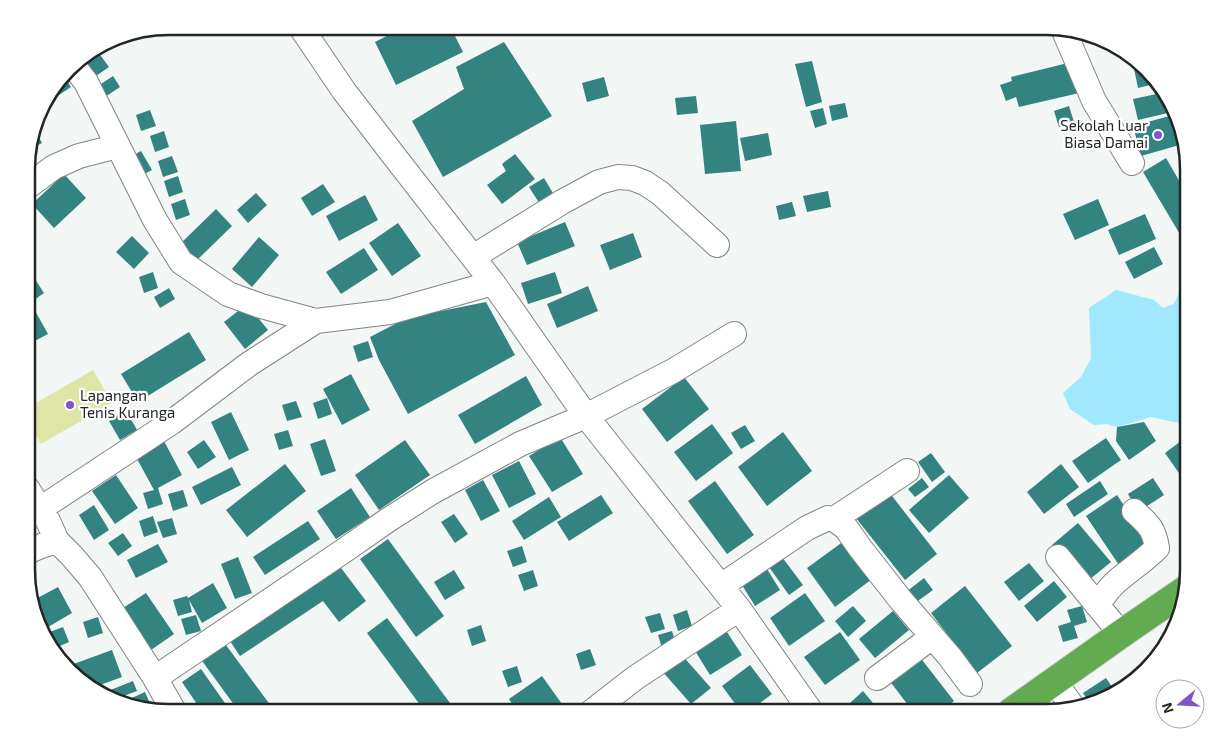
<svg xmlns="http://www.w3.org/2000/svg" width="1215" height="739" viewBox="0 0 1215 739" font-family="'Exo 2',sans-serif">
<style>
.green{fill:#dee5a6}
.water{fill:#9fe8fd}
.building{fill:#338380}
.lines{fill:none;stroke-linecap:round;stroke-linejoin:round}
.minor-casing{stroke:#828584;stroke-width:26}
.highway-casing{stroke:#cfcfcf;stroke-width:30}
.minor{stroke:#fff;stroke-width:24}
.highway{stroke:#63ab50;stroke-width:28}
.poi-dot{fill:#8054ce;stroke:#fff;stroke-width:2}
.labels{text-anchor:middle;stroke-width:4.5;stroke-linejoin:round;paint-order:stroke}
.poi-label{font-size:15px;fill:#242625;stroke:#fff;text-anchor:end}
.rim{fill:none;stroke:#242625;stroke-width:2.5}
</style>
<rect width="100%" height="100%" fill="#f2f6f4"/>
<path class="green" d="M93 370 112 403 41 444 27 421V408Z"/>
<path class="water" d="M1116 290 1154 300 1163 308 1174 304 1180 291 1183 299 1188 297V419L1179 423 1151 417 1117 427 1107 424 1094 425 1070 409 1063 393 1081 377 1091 358 1089 308Z"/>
<path class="building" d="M406 26H450L463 52 396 85 375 42Z
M504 42 552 116 443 177 412 121 464 89 456 67Z
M98 52 109 67 93 78 82 63Z
M1132 59 1151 77 1158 83 1138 88Z
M812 61 822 102 806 107 795 64Z
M1072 62 1079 93 1019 107 1016 97 1006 101 1000 85 1012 81 1011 77Z
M64 76 71 87 47 103 45 100Z
M113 76 120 87 102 99 95 88Z
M604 77 609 96 587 102 582 83Z
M1166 92 1172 112 1138 120 1133 99Z
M696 96 698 113 677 115 675 98Z
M845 103 848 117 832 121 829 106Z
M1069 106 1074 122 1059 127 1054 111Z
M823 108 827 124 815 128 810 111Z
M150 110 156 126 141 131 136 115Z
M1173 115 1183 144 1141 156 1133 126Z
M736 121 741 171 705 174 700 125Z
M34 128 42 143 28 150Z
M164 131 169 147 155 152 150 136Z
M768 133 772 155 745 161 740 138Z
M141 151 152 170 137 178 127 159Z
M515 154 535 179 502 204 487 185 506 171 502 164Z
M172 156 178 172 163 177 158 161Z
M1166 158 1188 196V248L1143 172Z
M64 174 86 198 54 228 32 204Z
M178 176 183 192 169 197 164 181Z
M544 178 557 200 543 209 529 187Z
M323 184 335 202 312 216 301 198Z
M828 191 831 207 807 212 803 196Z
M256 193 267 205 248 223 237 210Z
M365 195 378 220 339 241 326 216Z
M185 199 190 215 176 220 171 204Z
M1098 199 1109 225 1075 240 1063 214Z
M792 202 796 216 779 220 776 206Z
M216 209 232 226 195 262 178 246Z
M1145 214 1156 239 1119 255 1108 230Z
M565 222 575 246 527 265 517 242Z
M398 223 421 256 392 276 369 243Z
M633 233 642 257 610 270 600 245Z
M132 236 149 253 134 269 116 252Z
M259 237 279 255 252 287 232 269Z
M1154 247 1163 264 1134 279 1125 262Z
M364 248 378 270 341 294 326 272Z
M153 272 158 288 144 293 139 277Z
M555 272 562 293 528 304 521 283Z
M31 273 44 293 27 305V275Z
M588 286 598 311 557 328 547 304Z
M169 288 175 299 160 308 154 297Z
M486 302 515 355 408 414 379 360 370 337 401 321 426 314Z
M247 304 268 330 245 349 224 322Z
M33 307 48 334 27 345V310Z
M189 332 206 360 138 402 121 374Z
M368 341 373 357 358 362 353 346Z
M351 374 370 410 342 425 323 389Z
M526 376 542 405 475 444 458 415Z
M684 377 709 409 667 442 642 409Z
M327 398 332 414 318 419 313 403Z
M296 401 302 417 287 421 282 405Z
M126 410 137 430 120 440 109 421Z
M231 412 249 450 229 460 211 422Z
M1144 422 1156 441 1129 460 1116 441 1117 427Z
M712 424 733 453 696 481 674 452Z
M745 425 755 441 741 449 731 433Z
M288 430 293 446 279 450 274 434Z
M783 432 812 471 767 506 738 467Z
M560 437 583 474 552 492 529 456Z
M1106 438 1121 460 1088 483 1072 461Z
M1185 438 1188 444V486L1165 453Z
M325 439 336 471 321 476 310 444Z
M204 440 216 457 198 469 187 452Z
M405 440 430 475 379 510 355 475Z
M164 441 182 475 158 488 163 504 148 509 143 493 154 490 136 457Z
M931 453 945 472 932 482 918 462Z
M519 461 536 494 509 508 492 475Z
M285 464 306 491 247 537 226 510Z
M1061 464 1079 487 1044 514 1027 492Z
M232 467 241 485 201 505 192 487Z
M116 475 138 508 115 524 92 491Z
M949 475 969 498 929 533 909 510Z
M922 478 929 487 915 497 908 489Z
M1153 478 1164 495 1138 512 1128 494Z
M483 480 500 511 481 521 465 490Z
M715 481 754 535 727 554 688 501Z
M1100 481 1108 494 1074 517 1066 504Z
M351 488 370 517 336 539 317 511Z
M183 490 188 506 173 511 168 494Z
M889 492 937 554 905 580 856 518Z
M601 495 613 513 569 541 557 522Z
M1117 495 1152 547 1121 568 1086 516Z
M549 497 561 517 524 540 512 521Z
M94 505 109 530 94 540 79 515Z
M454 514 468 534 455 543 441 522Z
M153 516 158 532 144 537 139 521Z
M172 518 177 534 163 538 157 522Z
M308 521 320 539 265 575 253 557Z
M1078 523 1111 562 1084 584 1052 545Z
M123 533 132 546 118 556 108 543Z
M388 539 444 616 416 637 360 559Z
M844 541 872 579 835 607 807 568Z
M158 544 168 562 136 578 127 560Z
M522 546 527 562 513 567 507 551Z
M238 557 252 593 235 599 221 564Z
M782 557 803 585 789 595 769 567Z
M1029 563 1044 581 1019 601 1004 582Z
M338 564 366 601 339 622 323 601 240 656 228 638Z
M767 569 780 590 755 606 742 585Z
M454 570 465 588 445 600 434 582Z
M533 570 538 586 524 591 518 575Z
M924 578 933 590 915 603 906 592Z
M1054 581 1067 597 1037 622 1024 606Z
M213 583 227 608 202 623 189 600 192 612 178 616 173 600 187 596 188 598Z
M965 586 1012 646 977 673 931 613Z
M58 587 72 613 43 630 32 601Z
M146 593 174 634 151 650 123 608Z
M805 593 825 621 789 646 770 618Z
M853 606 866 621 848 637 835 621Z
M1082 606 1087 622 1074 626 1078 638 1063 642 1058 626 1071 622 1067 610Z
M687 610 692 626 678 631 673 615Z
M893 611 909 630 875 658 859 639Z
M660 613 665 629 651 633 645 617Z
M196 615 201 631 186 635 181 619Z
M98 617 103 633 88 638 83 622Z
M387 618 450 703 437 713H426L367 633Z
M481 625 486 641 472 646 467 630Z
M723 626 742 655 710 675 692 646Z
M63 627 69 642 53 649 47 633Z
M672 631 677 647 663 651 658 635Z
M840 632 860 660 825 685 804 657Z
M223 641 274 710 270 713H240L200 658Z
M590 649 596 665 581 670 576 654Z
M112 650 122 677 92 688 68 666Z
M681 654 711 688 691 704 662 671Z
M919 656 954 701 940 712 914 713 889 680Z
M750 665 772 694 747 713H742L722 686Z
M517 666 522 682 508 687 502 671Z
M201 669 232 713H203L182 682Z
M542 676 567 711 565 713H518L509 699Z
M1106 678 1117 694 1089 702 1083 693Z
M133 681 137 691 116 699 104 695 103 693Z
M863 691 877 708 871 713H839Z
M145 692 152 708 125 701Z"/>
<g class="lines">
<g class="minor-casing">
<path id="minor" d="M300 26 344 91 398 161 493 283
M1064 31 1094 101 1132 163
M72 65 76 69 86 82 155 220 181 262 228 294 261 306 316 321
M27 187 54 167 79 156 118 146
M473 257 562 202 599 182 618 177 632 178 645 183 660 193 717 245
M27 488 40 509
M834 519 907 471
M57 541 48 521 40 509 172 422 249 364 316 321 390 312 493 283 586 416 739 609 812 713
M27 552 41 546 57 541 72 556 90 577 155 678 175 713
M1058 557 1121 634
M721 586 807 528 828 518 834 519 846 528 860 548 900 599 950 657 970 684
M1097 605C1103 597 1109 588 1117 581 1130 570 1145 560 1157 548 1154 528 1148 524 1134 511
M155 678 342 552 388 520 432 492 520 444 586 416 673 371 734 334
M877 678 932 637
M1055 682 1073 707
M590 713 635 678 739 609"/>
</g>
<g class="highway-casing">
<path id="highway" d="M1011 712 1121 634 1185 590"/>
</g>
<use href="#minor" class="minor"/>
<use href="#highway" class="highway"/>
</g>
<g class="poi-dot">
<circle cx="1158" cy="135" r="5"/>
<circle cx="70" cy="405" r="5"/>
</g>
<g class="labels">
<g class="poi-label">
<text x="1148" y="131">Sekolah Luar<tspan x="1148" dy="17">Biasa Damai</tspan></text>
<text x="80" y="401" text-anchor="start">Lapangan<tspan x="80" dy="17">Tenis Kuranga</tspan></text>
</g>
</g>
<path d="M0 0H1215V739H0ZM169 35H1046A134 134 0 0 1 1180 169V570A134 134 0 0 1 1046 704H169A134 134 0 0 1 35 570V169A134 134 0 0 1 169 35Z" fill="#fff" fill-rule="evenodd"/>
<path class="rim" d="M169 35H1046A134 134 0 0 1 1180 169V570A134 134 0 0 1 1046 704H169A134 134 0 0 1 35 570V169A134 134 0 0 1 169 35Z"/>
<g transform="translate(1180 704) rotate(252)"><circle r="24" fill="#ffffff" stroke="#a7a8a8"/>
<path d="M0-4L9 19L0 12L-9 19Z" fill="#8054ce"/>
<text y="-8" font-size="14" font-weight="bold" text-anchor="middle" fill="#242625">N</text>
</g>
</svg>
